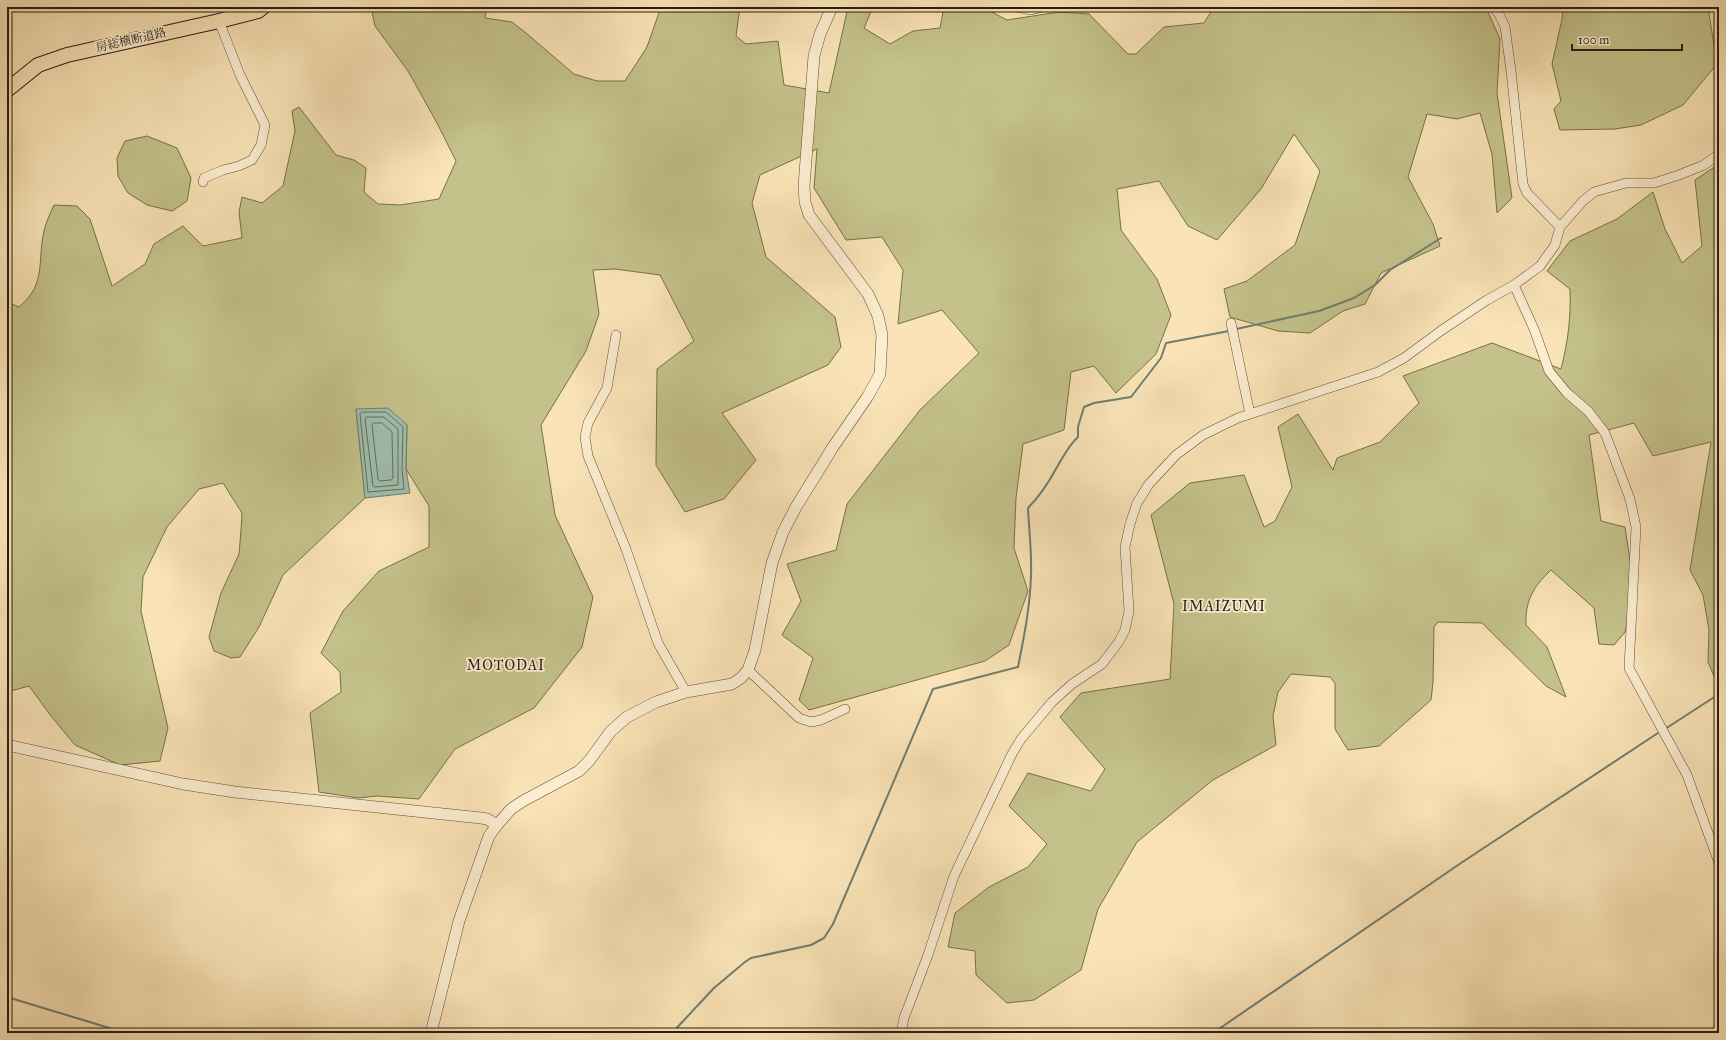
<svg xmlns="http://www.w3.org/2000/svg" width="1726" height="1040" font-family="'IM FELL Great Primer','Noto Serif JP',serif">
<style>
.green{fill:#c4c28a;stroke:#76704e}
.water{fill:#9ebfae;stroke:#6f7e70}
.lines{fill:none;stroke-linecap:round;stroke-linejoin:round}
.shore{stroke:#636e60;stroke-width:1}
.stream{stroke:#6f7e70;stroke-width:2}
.minor-casing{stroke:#5c4f3c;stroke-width:10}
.tertiary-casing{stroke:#5c4f3c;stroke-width:12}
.trunk-casing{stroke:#281d13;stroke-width:16}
.minor{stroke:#fcedd0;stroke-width:9}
.tertiary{stroke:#fcedd0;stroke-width:11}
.trunk{stroke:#fae4b7;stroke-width:14}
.labels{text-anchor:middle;stroke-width:3.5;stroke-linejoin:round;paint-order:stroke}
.street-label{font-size:12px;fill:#281d13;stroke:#fcedd0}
.quarter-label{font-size:14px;letter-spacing:1px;fill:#281d13;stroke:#fcedd0}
</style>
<rect width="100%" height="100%" fill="#fae4b7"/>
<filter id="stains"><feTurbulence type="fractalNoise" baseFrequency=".005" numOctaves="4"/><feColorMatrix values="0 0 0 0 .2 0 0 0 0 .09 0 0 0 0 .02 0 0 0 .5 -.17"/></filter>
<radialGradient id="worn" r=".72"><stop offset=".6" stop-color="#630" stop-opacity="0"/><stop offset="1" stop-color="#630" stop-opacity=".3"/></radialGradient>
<path class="green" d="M371 7H487L485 18 512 22 526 33 574 74 597 81H625L647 47 661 7H740L736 36 746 44 778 41 784 85 829 93 848 7H873L864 28 890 44 913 31 940 28 944 7H982L1007 20 1059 12 1089 14 1128 54H1136L1164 27 1204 23 1214 7H1483L1488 12 1500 39 1497 93 1512 198 1497 213 1492 154 1480 113 1457 119 1427 114 1408 177 1433 224 1440 246 1381 273 1365 304 1343 311 1310 333 1278 331 1230 317 1224 289 1247 281 1295 245 1320 171 1294 134 1261 189 1217 240 1188 226 1159 181 1117 189 1121 230 1157 279 1171 315 1156 354 1116 393 1094 366 1071 372 1064 430 1023 444 1016 498 1014 548 1028 591 1009 645 985 661 809 710 799 700 813 658 782 635 801 601 787 564 836 550 847 504 920 410 979 353 942 310 898 324 903 270 882 237 846 240 814 188 817 149 760 175 752 203 766 257 835 317 841 347 828 365 722 413 756 460 724 499 685 512 656 465 657 369 694 341 660 275 615 269 593 270 599 314 586 351 541 425 555 515 593 597 582 647 534 708 455 749 419 799 377 796 358 798 319 792 310 713 341 692 340 672 321 653 343 611 379 571 429 547V506L406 469 407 425 356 409 365 498 283 575 259 627 240 657 231 658 214 651 209 637 221 593 239 554 241 530 242 513 223 483 199 489 167 527 143 577 141 611 168 728 160 761 120 765 75 745 51 716 29 686 7 692V302L19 307C47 284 37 261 44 231 46 222 50 214 54 205L77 206 90 219 112 286 145 264 154 244 183 226 203 246 242 238 239 212 242 197 262 203 283 186 295 131 292 111 299 107 336 155 354 160 366 168 364 192 378 204 400 205 439 199 456 161 437 123 408 71 375 26Z
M1563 7H1708L1717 64 1683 105 1641 125 1615 129 1560 130 1554 109 1561 101 1552 64 1562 19Z
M147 136 177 148 191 178 187 201 172 211 147 205 128 193 118 176 117 158 125 141Z
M1719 164V688L1708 662 1709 630 1703 595 1690 570 1711 442 1653 456 1634 423 1589 435 1601 521 1625 527 1634 587 1625 632 1614 645 1599 644 1594 608 1551 570C1533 587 1525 601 1526 625L1547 647 1566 697 1546 686 1482 623 1438 622 1434 627 1433 682 1431 700 1379 746 1348 750 1335 729V683L1330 677 1291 674 1278 692 1273 716 1276 745 1213 780 1137 842 1098 909 1081 970 1034 1000 1007 1003 976 975 975 951 948 947 955 913 989 887 1028 867 1047 844 1009 806 1028 773 1091 791 1105 769 1060 717 1081 693 1170 679 1174 604 1151 515 1190 483 1244 475 1264 527 1275 521 1292 487 1278 427 1298 414 1333 470 1337 458 1380 442 1419 403 1403 376 1492 343 1561 369C1568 342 1571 317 1570 289L1547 271 1570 241 1617 219 1653 192 1665 229 1682 263 1702 246 1695 180Z"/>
<path class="water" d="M388 408 407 425 406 469 410 493 365 498 356 409Z"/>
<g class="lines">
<path class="shore" d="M362 412H386L403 427 402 469 404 489 368 492 360 414Z
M367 417H384L398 429V485L375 487 373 486 365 419Z
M374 423H382L392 432 393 478 391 480 380 481 378 479 372 425Z"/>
<path class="stream" d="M1236 329 1319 311 1354 298 1375 285 1390 270 1441 238
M1665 729 1719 694
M7 997 126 1033
M672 1033 714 988 745 962 751 958 811 945 824 938 833 924 933 689 1018 667C1024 637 1030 607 1031 576 1032 553 1029 530 1028 508 1040 496 1049 482 1057 467 1063 457 1069 445 1078 437V427L1084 407 1094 403 1131 397 1161 358 1166 343 1229 331
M1213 1033 1461 863 1661 731"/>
<defs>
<path id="minor" d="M1016 7 1031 10 1043 7
M1493 7 1499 14 1505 27 1511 71 1523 184 1527 193 1560 227
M203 182 204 178 223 170 239 166 252 160 261 145 265 125 240 75 219 21
M1514 285 1534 329 1549 371 1567 393 1588 411 1605 433 1630 499 1636 527 1629 668 1687 775 1719 863
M1231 323 1250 414
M616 335 607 388 588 423 585 437 588 456 626 549 658 643 686 692
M748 670 799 718 811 722 821 720 845 709
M901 1033 904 1018 928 955 954 876 1012 754 1021 739 1052 702 1072 684 1102 664 1118 643 1125 630 1129 611 1125 547 1130 524 1137 503 1149 484 1176 455 1203 435 1238 418 1378 372 1404 358 1442 330 1487 300 1514 285 1540 266 1555 245 1560 227 1583 201 1594 192 1626 183H1654L1679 175 1704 165 1719 154
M1712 1033 1719 1030"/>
<path id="tertiary" d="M7 745 183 784 235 792 481 818 487 819 497 825
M431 1033 459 921 489 836 497 825 511 809 523 801 579 771 589 761 611 731 627 717 656 702 686 692 732 684 741 678 748 670 755 650 772 563 783 532 796 507 833 447 868 396 880 374 882 335 878 316 868 294 809 215 805 202 804 186 814 56 820 34 832 7"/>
<path id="trunk" d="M7 90 38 65 67 55 219 21 258 11 263 7"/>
</defs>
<use href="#minor" class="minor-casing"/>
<use href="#tertiary" class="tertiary-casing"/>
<use href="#trunk" class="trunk-casing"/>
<use href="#minor" class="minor"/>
<use href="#tertiary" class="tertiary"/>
<use href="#trunk" class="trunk"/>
</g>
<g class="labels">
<g class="street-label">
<text transform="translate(131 40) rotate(-13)" y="4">房総横断道路</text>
</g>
<g class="quarter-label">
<text x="1224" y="611">IMAIZUMI</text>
<text x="506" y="670">MOTODAI</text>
</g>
</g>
<rect width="1726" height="1040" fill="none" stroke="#fae4b7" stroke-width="24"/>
<rect x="8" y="8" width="1710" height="1024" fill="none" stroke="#281d13" stroke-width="2"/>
<rect x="12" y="12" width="1702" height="1016" fill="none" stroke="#281d13"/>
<path d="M1572 44v6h110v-6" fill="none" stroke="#281d13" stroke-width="2"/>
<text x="1578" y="44" font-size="12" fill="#281d13" stroke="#fcedd0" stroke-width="3" paint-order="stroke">100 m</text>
<rect width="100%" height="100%" filter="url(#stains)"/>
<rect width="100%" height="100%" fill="url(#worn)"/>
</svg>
